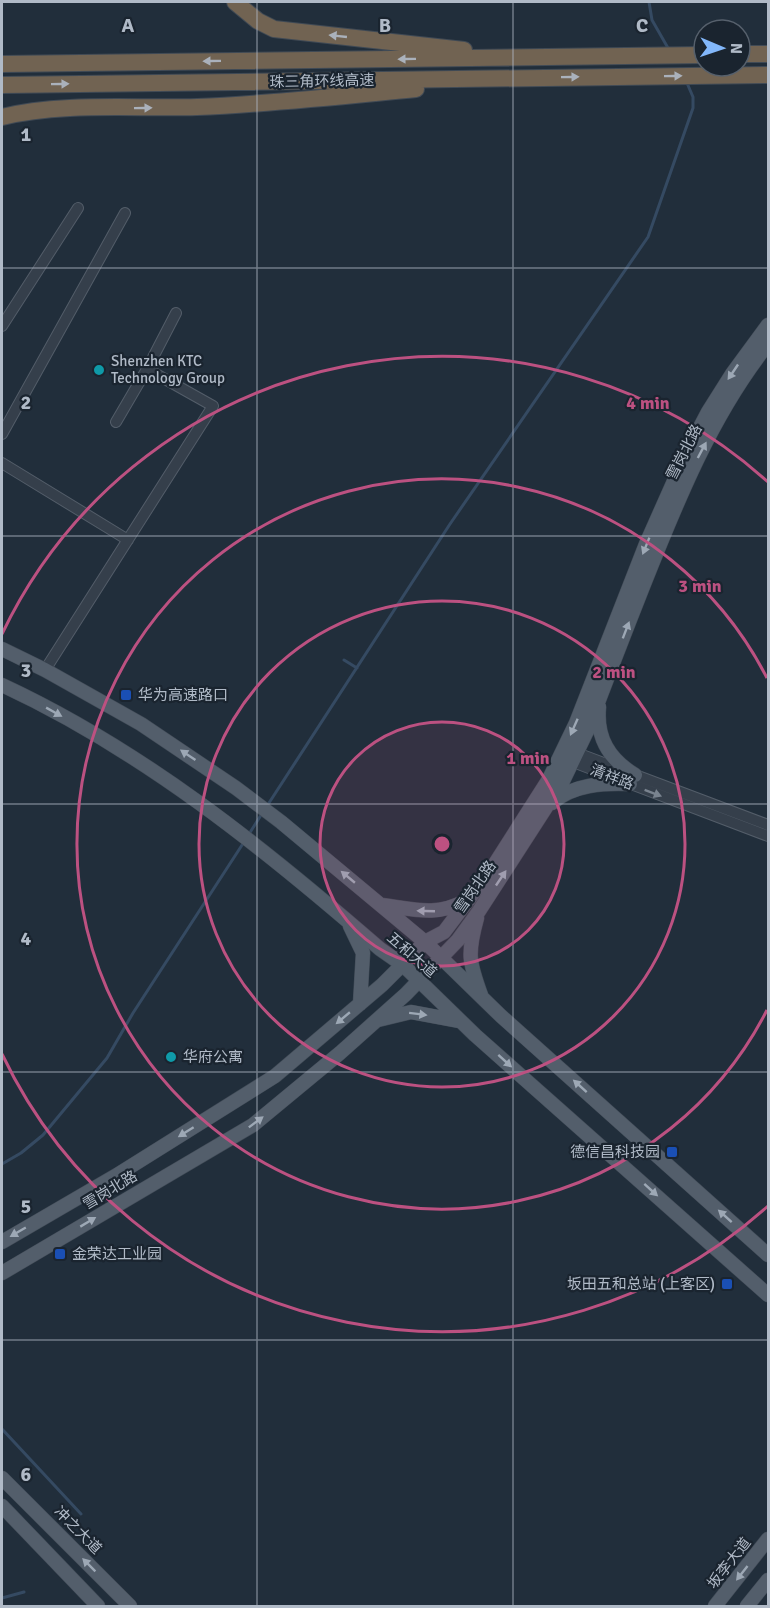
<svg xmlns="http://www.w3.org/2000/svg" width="770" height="1608" font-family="Signika,'Noto Sans SC',sans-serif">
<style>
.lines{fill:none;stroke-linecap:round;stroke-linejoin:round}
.stream{stroke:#354a62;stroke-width:3}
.minor-casing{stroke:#535d69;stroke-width:12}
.major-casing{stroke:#414b57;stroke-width:15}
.highway-casing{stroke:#404a55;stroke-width:18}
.minor{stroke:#353f4b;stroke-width:10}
.major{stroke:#535e6b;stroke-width:14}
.highway{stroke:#716352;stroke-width:16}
.oneway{fill:#aab1bb}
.oneway2{fill:#9da8b5}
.oneway3{fill:#79838f}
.grid{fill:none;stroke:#b0bac7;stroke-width:1.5;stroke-opacity:0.55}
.ring{fill:none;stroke:#bc5181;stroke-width:3}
.culture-dot{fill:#0f9aa8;stroke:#1a242f;stroke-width:2}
.transit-dot{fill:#1a4fb4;stroke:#1a242f;stroke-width:2}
.labels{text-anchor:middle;stroke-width:4.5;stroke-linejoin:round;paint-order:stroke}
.street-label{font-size:15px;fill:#b0bac7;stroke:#1a242f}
.poi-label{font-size:15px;fill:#b0bac7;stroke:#1a242f;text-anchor:start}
.grid-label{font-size:20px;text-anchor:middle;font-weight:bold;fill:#b0bac7;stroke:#1a242f;stroke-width:4.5;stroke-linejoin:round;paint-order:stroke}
.centre{fill:#bc5181;stroke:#1a242f;stroke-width:3}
.ring-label{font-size:18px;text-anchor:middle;font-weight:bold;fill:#bc5181;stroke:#1a242f;stroke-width:4.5;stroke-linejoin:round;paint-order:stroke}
</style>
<rect width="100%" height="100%" fill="#212e3b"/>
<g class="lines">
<path class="stream" d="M649 2 652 20 668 48
M344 660 357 668
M267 806 450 524 648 237 693 108V97L687 83
M249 834 263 812
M2 1164 21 1153 43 1135 107 1058 133 1013 244 842
M2 1429 81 1514
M2 1598 24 1592"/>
<defs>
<path id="minor" d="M2 326 78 208
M147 369 176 313
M2 434 125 213
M2 463 128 540
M45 670 213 406 147 369 116 422
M569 752 577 753 768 825
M567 756 573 762 768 836"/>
<path id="major" d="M2 649 45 670 141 724 236 788 281 822 425 942 501 1016 768 1255
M2 685C142 750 264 848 380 949L403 965 475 1035 768 1295
M599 707C596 738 609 759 635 775
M552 803C573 784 604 783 630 784
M382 905C414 909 435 917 465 901
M477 918C467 954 469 962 481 995
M350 926 363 953 360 1004
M378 1020 411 1012 459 1021
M2 1242 117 1175 275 1076 382 985 425 942 444 932 491 870 549 779 576 723 646 544 686 454 708 412 732 374 768 325
M2 1273 253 1125 340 1053 406 994 458 940 479 911 563 781 588 729C606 681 625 632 644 584 677 501 712 414 768 344
M2 1478 130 1606
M2 1506 98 1606
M715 1606 768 1539
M747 1606 768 1580"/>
<path id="highway" d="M235 2 258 21 274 29 464 50
M740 54H768
M2 64 704 55
M2 85 768 75
M2 117C61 102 136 109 197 107 271 104 343 96 416 89"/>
</defs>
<use href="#minor" class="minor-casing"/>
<use href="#major" class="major-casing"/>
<use href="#highway" class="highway-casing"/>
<use href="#minor" class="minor"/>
<use href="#major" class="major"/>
<use href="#highway" class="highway"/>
</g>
<defs><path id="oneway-solid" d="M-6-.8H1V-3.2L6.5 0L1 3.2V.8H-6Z" transform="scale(1.5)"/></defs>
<g class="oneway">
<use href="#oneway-solid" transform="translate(338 36) rotate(-174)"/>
<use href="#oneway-solid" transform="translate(407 59) rotate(179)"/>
<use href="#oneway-solid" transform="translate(212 61) rotate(179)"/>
<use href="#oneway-solid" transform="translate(673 76) rotate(-1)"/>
<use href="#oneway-solid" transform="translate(570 77) rotate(-1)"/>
<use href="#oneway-solid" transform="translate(60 84) rotate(-1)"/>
<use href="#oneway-solid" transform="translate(143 108) rotate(-1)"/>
</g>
<g class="oneway2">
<use href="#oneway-solid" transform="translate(733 372) rotate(124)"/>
<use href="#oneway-solid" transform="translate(702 450) rotate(-62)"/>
<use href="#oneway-solid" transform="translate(646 546) rotate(112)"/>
<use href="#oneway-solid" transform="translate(626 630) rotate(-69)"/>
<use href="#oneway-solid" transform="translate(54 712) rotate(29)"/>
<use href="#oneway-solid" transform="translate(574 727) rotate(114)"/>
<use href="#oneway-solid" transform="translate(188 755) rotate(-146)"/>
<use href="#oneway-solid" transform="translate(348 877) rotate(-140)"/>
<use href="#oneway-solid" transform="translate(501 878) rotate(-56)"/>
<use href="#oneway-solid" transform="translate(426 911) rotate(-178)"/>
<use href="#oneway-solid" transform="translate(418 1014) rotate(7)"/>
<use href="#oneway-solid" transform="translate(343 1018) rotate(140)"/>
<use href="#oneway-solid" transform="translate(505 1061) rotate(42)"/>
<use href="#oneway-solid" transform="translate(580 1086) rotate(-138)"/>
<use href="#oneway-solid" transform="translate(256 1122) rotate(-37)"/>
<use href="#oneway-solid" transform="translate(186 1132) rotate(148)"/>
<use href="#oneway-solid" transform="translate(651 1190) rotate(42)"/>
<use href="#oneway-solid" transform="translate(725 1216) rotate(-138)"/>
<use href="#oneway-solid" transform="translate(88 1222) rotate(-31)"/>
<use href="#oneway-solid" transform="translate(18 1232) rotate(150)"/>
<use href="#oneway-solid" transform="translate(89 1565) rotate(-135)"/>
<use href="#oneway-solid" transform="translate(742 1573) rotate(128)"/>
</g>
<use class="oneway3" href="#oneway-solid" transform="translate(653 793) rotate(21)"/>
<path class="grid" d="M257 2V1606M513 2V1606M2 268H768M2 536H768M2 804H768M2 1072H768M2 1340H768"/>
<circle cx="442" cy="844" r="122" fill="#bc5181" fill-opacity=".12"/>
<g class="ring">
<circle cx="442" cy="844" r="122"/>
<circle cx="442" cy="844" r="243"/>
<path d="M767 1010A365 365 0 1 1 767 678"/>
<path d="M768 1206A487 487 0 0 1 2 1054M2 634A487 487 0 0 1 768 482"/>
</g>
<g class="culture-dot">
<circle cx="99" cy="370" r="6"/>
<circle cx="171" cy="1057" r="6"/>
</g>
<g class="transit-dot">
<rect x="120" y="689" width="12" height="12" rx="3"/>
<rect x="666" y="1146" width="12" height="12" rx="3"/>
<rect x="54" y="1248" width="12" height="12" rx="3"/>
<rect x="721" y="1278" width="12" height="12" rx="3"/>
</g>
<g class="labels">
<g class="street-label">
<text transform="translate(322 81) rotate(-1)" y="5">珠三角环线高速</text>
<text transform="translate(684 452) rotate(-63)" y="5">雪岗北路</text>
<text transform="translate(612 777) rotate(21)" y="5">清祥路</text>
<text transform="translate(475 887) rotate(-55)" y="5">雪岗北路</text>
<text transform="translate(412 955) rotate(41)" y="5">五和大道</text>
<text transform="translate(110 1190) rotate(-31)" y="5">雪岗北路</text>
<text transform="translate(78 1530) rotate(45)" y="5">冲之大道</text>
<text transform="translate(729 1563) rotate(-52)" y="5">坂李大道</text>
</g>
<g class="poi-label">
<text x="111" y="366">Shenzhen KTC<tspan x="111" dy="17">Technology Group</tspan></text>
<text x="138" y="700">华为高速路口</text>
<text x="183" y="1062">华府公寓</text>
<text x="660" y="1157" text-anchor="end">德信昌科技园</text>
<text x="72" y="1259">金荣达工业园</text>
<text x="715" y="1289" text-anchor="end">坂田五和总站 (上客区)</text>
</g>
</g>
<g class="grid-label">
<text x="128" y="32">A</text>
<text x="385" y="32">B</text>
<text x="642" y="32">C</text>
<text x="26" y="141">1</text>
<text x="26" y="409">2</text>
<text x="26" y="677">3</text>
<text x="26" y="945">4</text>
<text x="26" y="1213">5</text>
<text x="26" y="1481">6</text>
</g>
<circle cx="442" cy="844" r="9" class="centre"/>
<g class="ring-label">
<text x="648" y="409">4 min</text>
<text x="700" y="592">3 min</text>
<text x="614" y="678">2 min</text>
<text x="528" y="764">1 min</text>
</g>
<rect width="770" height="1608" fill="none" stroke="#b0bac7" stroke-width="6"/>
<g transform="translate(722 48) rotate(92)"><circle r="28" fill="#1a242f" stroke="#56606c" stroke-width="1.5"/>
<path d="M0-4.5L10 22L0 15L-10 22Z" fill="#82b7fa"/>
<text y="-9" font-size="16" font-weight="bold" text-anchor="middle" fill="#b0bac7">N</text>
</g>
</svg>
